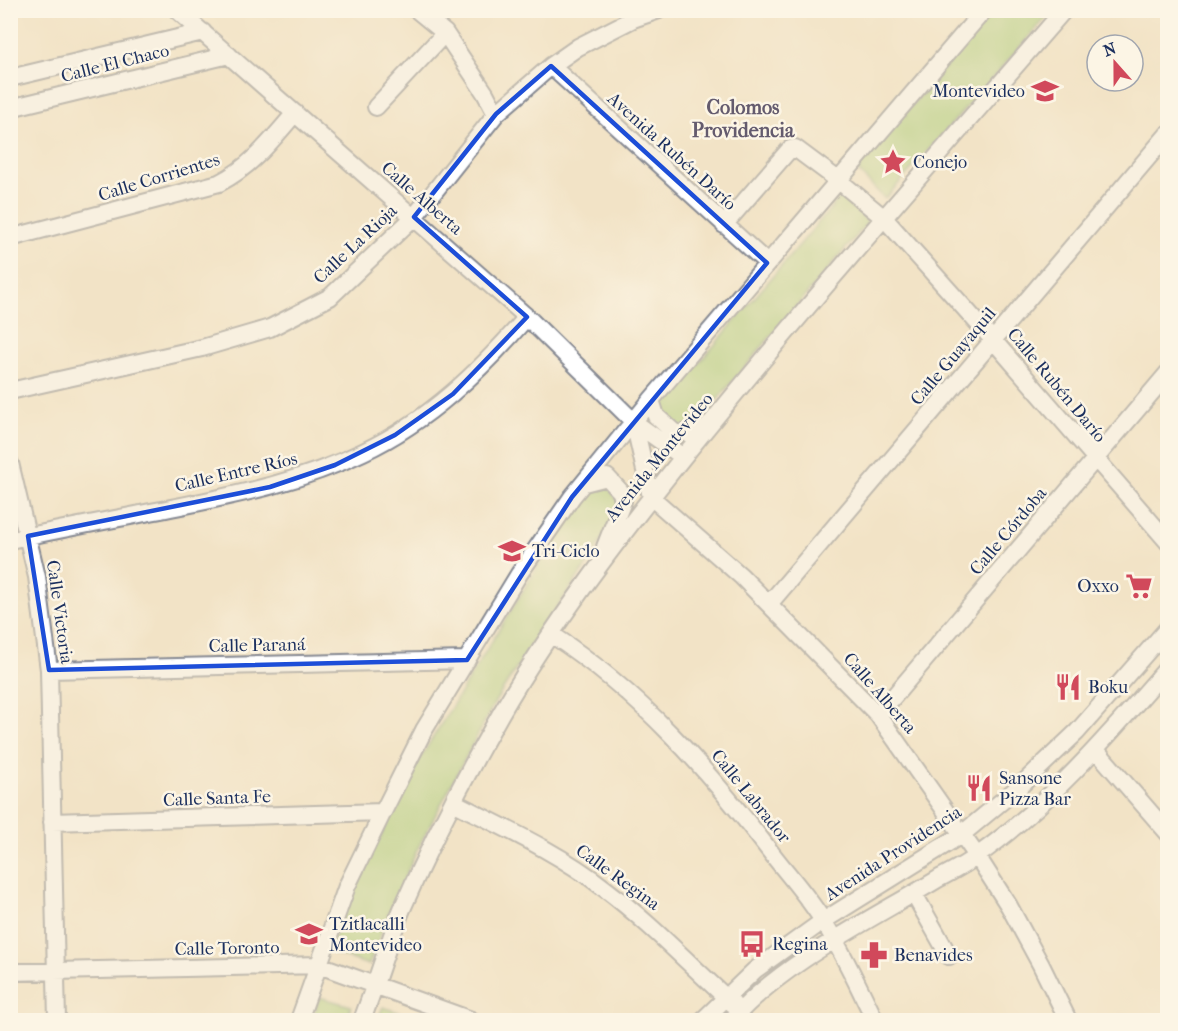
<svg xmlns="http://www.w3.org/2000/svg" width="1178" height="1031" font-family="'IM FELL French Canon',serif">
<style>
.green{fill:#a7ce79;stroke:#617e6c;stroke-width:1.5}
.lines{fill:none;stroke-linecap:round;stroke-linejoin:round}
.minor-casing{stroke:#868992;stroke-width:20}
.minor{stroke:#fff;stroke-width:16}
.marked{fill:none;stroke:#1d4ed8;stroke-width:4.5;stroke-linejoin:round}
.labels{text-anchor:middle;stroke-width:5;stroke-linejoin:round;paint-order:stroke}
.street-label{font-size:18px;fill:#1b2f5e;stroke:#fcf5e5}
.poi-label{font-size:18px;fill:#1b2f5e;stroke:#fcf5e5;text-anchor:start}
.neighbourhood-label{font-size:20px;font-weight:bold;fill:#645b6e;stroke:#fcf5e5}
</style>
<rect width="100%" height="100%" fill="#fcf5e5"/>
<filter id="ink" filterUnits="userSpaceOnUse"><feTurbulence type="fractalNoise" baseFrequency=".0167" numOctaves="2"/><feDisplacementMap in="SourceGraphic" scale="12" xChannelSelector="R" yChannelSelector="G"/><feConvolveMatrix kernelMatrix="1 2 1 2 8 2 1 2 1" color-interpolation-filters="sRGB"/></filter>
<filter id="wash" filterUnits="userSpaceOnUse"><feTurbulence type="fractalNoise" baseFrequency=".008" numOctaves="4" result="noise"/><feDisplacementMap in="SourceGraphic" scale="24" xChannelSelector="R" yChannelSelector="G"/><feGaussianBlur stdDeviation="1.35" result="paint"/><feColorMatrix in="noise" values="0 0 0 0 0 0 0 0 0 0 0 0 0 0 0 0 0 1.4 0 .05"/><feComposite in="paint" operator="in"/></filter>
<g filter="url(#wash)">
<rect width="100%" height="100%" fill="#f2e3c6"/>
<path class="green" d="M994 11H1052L885 199 856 169Z
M841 196 868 222 694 427 681 430 656 414Z
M601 479 621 504 591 559 540 631 495 702 418 848 389 912 369 965 329 952 349 900 419 760 540 563 574 510Z
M319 997 351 1006 347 1020H312Z
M383 1007 422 1020H377Z"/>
</g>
<g filter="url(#ink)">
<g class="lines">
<defs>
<path id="minor" d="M177 10 527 317 634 422 683 457
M417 10 445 33 485 93 496 114
M551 66 767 263
M10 78 203 32
M376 107 445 33
M10 108 229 55
M724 225 790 149 795 148 838 180 884 218 993 340 1168 542
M10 238 219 183C251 167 272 140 295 113
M10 391 202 348 270 328 330 297 414 217 496 114 551 66 578 47 633 19 659 10
M651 400 656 416 676 434 706 429
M634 422 651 497 741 576 878 715 977 856 1009 906 1041 965 1068 1020
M10 463 37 577 49 670 57 1020
M584 483 607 477 621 492 623 501 605 547
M10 540C66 528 121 518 176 507 241 494 303 481 363 452 429 421 480 371 527 317
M769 604 1168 134
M551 634C641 693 708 770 773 855 790 877 810 899 825 924 844 954 859 988 875 1020
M49 670 467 660
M878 715 1168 373
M1096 750 1168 833
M453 802C504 828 558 852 604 888 650 923 690 965 733 1004
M52 822 383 812
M914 894 949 956
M10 972 319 965 471 1020
M299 1020 347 886 383 812 424 730 519 574 572 497 651 400 984 10
M362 1020C376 984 387 946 402 909 431 842 464 778 500 715 553 623 618 539 684 456 807 304 936 158 1064 10
M703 1020 755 970 823 921 961 835 1019 787 1077 732 1168 628
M732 1020C780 964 874 918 938 879 951 872 965 865 977 856 1050 804 1109 735 1168 667"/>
</defs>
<use href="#minor" class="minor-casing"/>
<use href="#minor" class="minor"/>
</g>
</g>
<path d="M0 0H1178V1031H0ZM551 66 767 263 572 497 467 660 49 670 28 536 270 487 335 465 395 435 453 394 527 317 414 217 496 114Z" fill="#f2e3c6" fill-opacity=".55" fill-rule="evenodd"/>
<path class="marked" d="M551 66 767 263 572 497 467 660 49 670 28 536 270 487 335 465 395 435 453 394 527 317 414 217 496 114Z"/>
<defs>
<symbol id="school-bare" viewBox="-9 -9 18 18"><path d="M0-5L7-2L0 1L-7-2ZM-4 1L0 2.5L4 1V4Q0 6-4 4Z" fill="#d1495b" stroke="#fcf5e5" stroke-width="2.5" paint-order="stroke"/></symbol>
<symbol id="sight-bare" viewBox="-9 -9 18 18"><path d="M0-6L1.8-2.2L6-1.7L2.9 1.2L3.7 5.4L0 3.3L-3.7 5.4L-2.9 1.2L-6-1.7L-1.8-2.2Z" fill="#d1495b" stroke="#fcf5e5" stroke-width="2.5" paint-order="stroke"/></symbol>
<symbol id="supermarket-bare" viewBox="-9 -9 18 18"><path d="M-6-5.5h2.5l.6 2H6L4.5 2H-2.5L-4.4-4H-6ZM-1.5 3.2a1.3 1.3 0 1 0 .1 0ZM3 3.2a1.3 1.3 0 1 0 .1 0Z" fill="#d1495b" stroke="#fcf5e5" stroke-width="2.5" paint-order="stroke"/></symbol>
<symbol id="restaurant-bare" viewBox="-9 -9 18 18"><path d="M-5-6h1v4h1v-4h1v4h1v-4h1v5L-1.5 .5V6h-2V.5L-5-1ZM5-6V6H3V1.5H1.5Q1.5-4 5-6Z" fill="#d1495b" stroke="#fcf5e5" stroke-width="2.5" paint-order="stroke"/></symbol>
<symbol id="bus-bare" viewBox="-9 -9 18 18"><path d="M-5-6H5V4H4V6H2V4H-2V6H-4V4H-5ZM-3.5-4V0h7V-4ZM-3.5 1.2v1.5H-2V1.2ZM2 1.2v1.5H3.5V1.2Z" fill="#d1495b" stroke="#fcf5e5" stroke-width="2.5" paint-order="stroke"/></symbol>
<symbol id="pharmacy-bare" viewBox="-9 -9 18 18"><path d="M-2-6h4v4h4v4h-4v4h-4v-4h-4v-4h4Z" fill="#d1495b" stroke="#fcf5e5" stroke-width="2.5" paint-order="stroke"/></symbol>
</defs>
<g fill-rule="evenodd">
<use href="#school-bare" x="1026" y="72" width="38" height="38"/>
<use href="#sight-bare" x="874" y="143" width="38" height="38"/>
<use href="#school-bare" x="493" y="532" width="38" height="38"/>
<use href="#supermarket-bare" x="1120" y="567" width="38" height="38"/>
<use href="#restaurant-bare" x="1049" y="668" width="38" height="38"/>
<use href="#restaurant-bare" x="960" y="769" width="38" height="38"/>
<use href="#school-bare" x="290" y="915" width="38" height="38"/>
<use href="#bus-bare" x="733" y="925" width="38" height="38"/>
<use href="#pharmacy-bare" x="855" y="936" width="38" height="38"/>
</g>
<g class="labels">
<g class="street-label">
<text transform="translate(115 63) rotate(-14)" y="6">Calle El Chaco</text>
<text transform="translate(672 151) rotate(42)" y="6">Avenida Rubén Darío</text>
<text transform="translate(159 177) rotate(-17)" y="6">Calle Corrientes</text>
<text transform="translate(422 198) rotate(41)" y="6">Calle Alberta</text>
<text transform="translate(355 244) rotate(-43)" y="6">Calle La Rioja</text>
<text transform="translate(953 356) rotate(-50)" y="6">Calle Guayaquil</text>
<text transform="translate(1057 385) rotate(50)" y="6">Calle Rubén Darío</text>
<text transform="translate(659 457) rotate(-51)" y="6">Avenida Montevideo</text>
<text transform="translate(236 472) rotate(-13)" y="6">Calle Entre Ríos</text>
<text transform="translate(1008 531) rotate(-50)" y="6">Calle Córdoba</text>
<text transform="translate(60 612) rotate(82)" y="6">Calle Victoria</text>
<text transform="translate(257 645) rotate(-1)" y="6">Calle Paraná</text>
<text transform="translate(880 693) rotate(49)" y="6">Calle Alberta</text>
<text transform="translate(751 796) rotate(51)" y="6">Calle Labrador</text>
<text transform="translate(217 798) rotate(-2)" y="6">Calle Santa Fe</text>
<text transform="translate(893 853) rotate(-33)" y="6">Avenida Providencia</text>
<text transform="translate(618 877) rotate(36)" y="6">Calle Regina</text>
<text transform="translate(227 948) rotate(-1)" y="6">Calle Toronto</text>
</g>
<g class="poi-label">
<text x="1025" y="97" text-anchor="end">Montevideo</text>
<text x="913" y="168">Conejo</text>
<text x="532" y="557">Tri-Ciclo</text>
<text x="1119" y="592" text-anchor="end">Oxxo</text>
<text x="1088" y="693">Boku</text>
<text x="999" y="784">Sansone<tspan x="999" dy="21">Pizza Bar</tspan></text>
<text x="329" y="930">Tzitlacalli<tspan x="329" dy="21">Montevideo</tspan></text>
<text x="772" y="950">Regina</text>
<text x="894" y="961">Benavides</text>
</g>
<g class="neighbourhood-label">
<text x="743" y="114">Colomos<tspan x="743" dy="23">Providencia</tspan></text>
</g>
</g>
<rect width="1178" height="1031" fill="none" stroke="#fcf5e5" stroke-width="36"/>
<g transform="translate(1115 63) rotate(339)"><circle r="28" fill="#fcf5e5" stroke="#a2a6af" stroke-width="1.5"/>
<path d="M0-4.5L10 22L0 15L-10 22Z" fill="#d1495b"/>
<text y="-9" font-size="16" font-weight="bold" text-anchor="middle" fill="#1b2f5e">N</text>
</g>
</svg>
